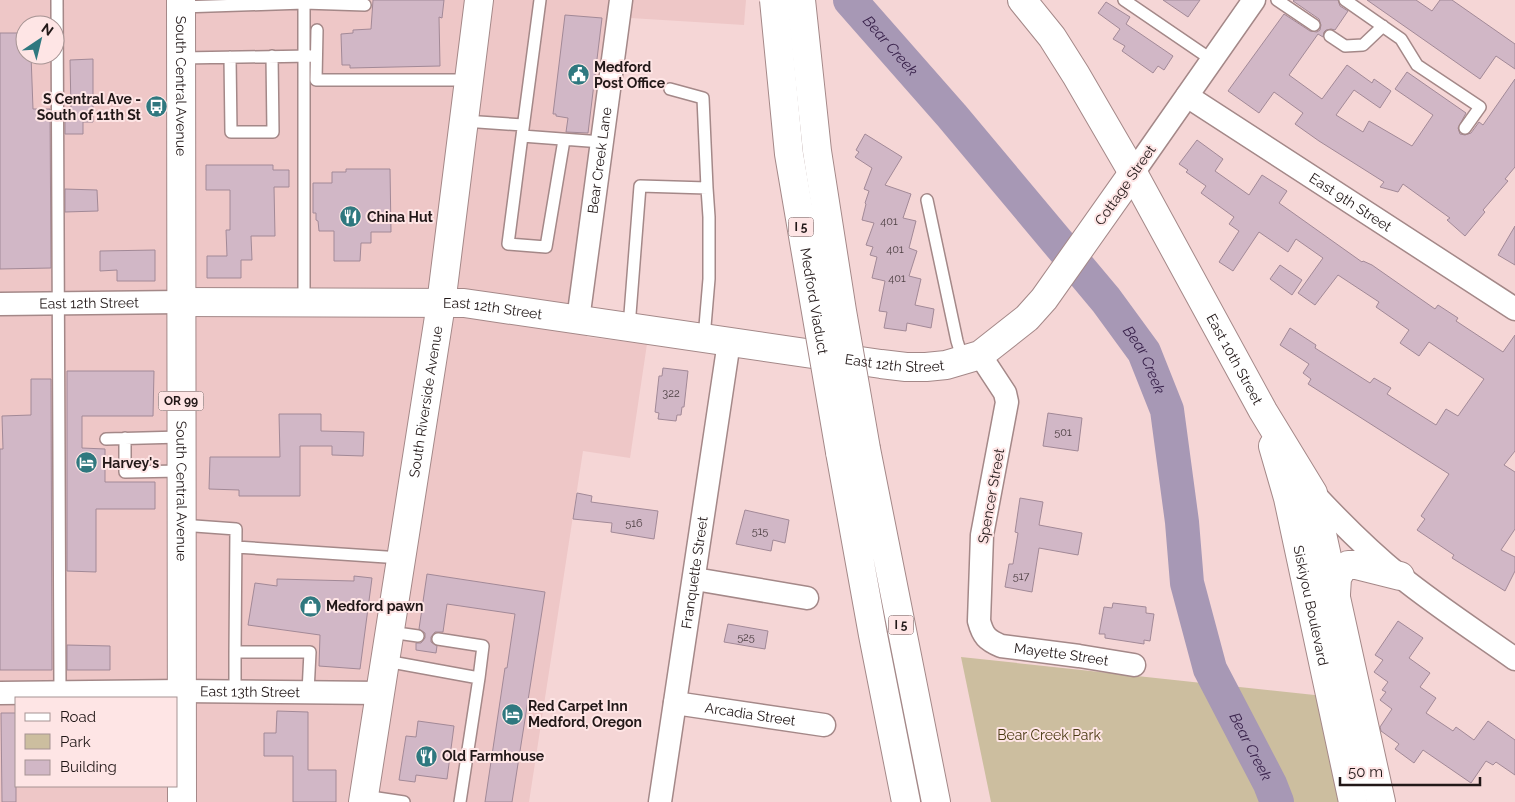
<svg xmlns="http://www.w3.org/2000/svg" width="1515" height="802" font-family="Raleway,sans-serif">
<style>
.built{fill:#eec7c7;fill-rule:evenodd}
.green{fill:#ccbe9f}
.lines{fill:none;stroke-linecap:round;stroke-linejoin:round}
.river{stroke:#a798b5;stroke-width:34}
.building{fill:#d1b7c6;stroke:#a28997}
.lane-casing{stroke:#a48888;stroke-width:14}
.street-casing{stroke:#a48888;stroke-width:25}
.secondary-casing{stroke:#a48888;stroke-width:30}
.primary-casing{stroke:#a48888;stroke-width:30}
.highway-casing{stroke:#a48888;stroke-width:30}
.lane{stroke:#fff;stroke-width:11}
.street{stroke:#fff;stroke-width:22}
.secondary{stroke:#fff;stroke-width:28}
.primary{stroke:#fff;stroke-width:28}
.highway{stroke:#fff;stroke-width:28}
.highway-bridge-casing{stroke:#a48888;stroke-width:30;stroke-linecap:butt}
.highway-bridge{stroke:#fff;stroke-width:28}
.labels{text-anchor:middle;stroke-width:4;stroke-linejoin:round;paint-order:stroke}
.number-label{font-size:11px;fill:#4e4044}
.shield{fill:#fee5e5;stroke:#645656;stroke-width:1}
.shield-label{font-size:12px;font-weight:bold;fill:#221818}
.poi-label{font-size:14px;font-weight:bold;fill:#221818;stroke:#fee5e5;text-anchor:start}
.street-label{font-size:14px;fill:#221818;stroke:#fee5e5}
.park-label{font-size:14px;fill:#493911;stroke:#fee5e5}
.water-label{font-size:15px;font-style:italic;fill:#39224b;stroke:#fee5e5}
</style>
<rect width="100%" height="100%" fill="#f5d6d6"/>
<path class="built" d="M0 0H746L744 25 630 18 587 337 647 344 630 458 583 451 529 802H0ZM25 25H55V55H25ZM16 698H176V786H16Z"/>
<path class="green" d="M961 657 1324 696 1347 802H991Z"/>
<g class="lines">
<path class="river" id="s1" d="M850 0 952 116 1106 300 1144 352 1167 410 1182 522 1187 583 1210 669 1270 784 1277 802"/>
</g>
<path class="building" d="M373 0H444L442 18 439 17 440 66 350 68V65H342L341 34 353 33V30L371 29Z
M1163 0H1200L1188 17Z
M1294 0H1338L1340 6 1348 11 1335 30 1331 29 1326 30 1324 32 1323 37 1318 34 1289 75 1322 99 1347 65 1372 83 1374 79 1391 91 1380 108 1354 90 1336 115 1363 132 1369 121 1412 146 1433 115 1395 89 1407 72 1466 113 1458 128 1460 134 1465 135 1471 133 1479 122 1483 125 1515 79V167L1505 179 1508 181 1483 210 1485 212 1465 236 1447 220 1450 218 1403 184 1398 192 1380 187 1384 182 1319 141 1295 124 1303 113 1274 92 1259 113 1228 91 1284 14 1310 31 1317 32 1320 30 1321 25 1319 19 1293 1Z
M1367 0H1416L1432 11 1440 0H1452L1515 44V69L1496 56 1480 79Z
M1106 2 1130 17 1126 24 1173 56 1164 70 1158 66 1153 73 1122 51 1125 46 1113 39 1120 29 1098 13Z
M565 15 602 18 588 133 566 132 568 118 556 116V114H553Z
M0 33H22L23 55H31L33 109H50L51 268 0 269Z
M93 59V122H83V134H65V109H71L70 60Z
M865 134 902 157 885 185 911 194 903 218 916 221 909 248 917 251 909 276 921 279 915 305 934 309 931 328 907 323 906 331 884 328 887 312 879 311 885 281 872 278 877 257 870 255 873 247 866 245 874 223 862 220 866 204 865 203 869 191 864 189 872 168 855 157 859 152 856 150Z
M1197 140 1223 159 1215 171 1249 195 1262 175 1287 191 1279 203 1362 262 1363 261 1372 265 1435 309 1438 305 1458 318 1456 321 1503 352 1515 335V451L1504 465 1515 472V529L1501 550 1515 557V571L1505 591 1452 558 1454 555 1417 530 1425 519 1421 516 1449 474 1308 384 1311 379 1303 373 1309 364 1280 345 1290 328 1316 345 1315 348 1370 383 1374 378 1391 388 1387 394 1436 425 1446 409 1458 416 1484 379 1429 342 1419 356 1400 343 1409 330 1376 307 1379 302 1338 275 1315 305 1298 293 1323 258 1296 239 1288 252 1259 232 1233 271 1219 262 1239 231 1229 224 1234 217 1201 193 1206 186 1186 172 1188 170 1179 164Z
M206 165H273V170H289V187H274L275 236H251L252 260H241V278H207V256H227L226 230H230V190H206Z
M346 169H390L391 232H371V243H361L360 261H334V231H319L318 221 316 220V213H313V183H332V172H346Z
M65 189 97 190 98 211 65 212Z
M1515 226V265L1498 255Z
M155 250V281H117V270L100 271V251Z
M1280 265 1302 280 1292 295 1270 279Z
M663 368 688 371 684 407H682L681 415H677L676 421 658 419 659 413 655 412 659 376H662Z
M67 371H154L153 416H82V448L105 449V482H155V509H96V572L67 571Z
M31 379H51L52 670H0V449H3L2 416 31 415Z
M1048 413 1082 418 1078 451 1043 446Z
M279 414H321V431L364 432 363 456 332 455V446H300V496H239V490L209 489 210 457H280Z
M577 493 592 496 591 502 658 511 654 539 611 532 612 523 573 519Z
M1020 498 1043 502 1039 525 1082 533 1078 555 1039 548 1032 592 1005 587 1009 564H1013L1018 533 1015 532Z
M745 510 789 520 785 543 773 540 771 551 736 544Z
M427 574 545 592 512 802H485L505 668H507L515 614 447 604 443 632H435L431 637V642L437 646 436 653 416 650V643H421L425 638V633L419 629Z
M354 576 372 578 360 669 319 666 320 635 248 625 255 583 277 586V579L354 581Z
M1113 603 1146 607V613L1154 614 1150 641 1144 640V644L1105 638V634H1099L1104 607 1112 608Z
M1398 621 1423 638 1409 658 1430 673 1420 687 1436 698 1426 713 1453 731 1456 727 1474 740 1488 721 1515 740V775L1496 762 1493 765 1486 761 1471 783 1423 750 1414 763 1395 749 1399 744 1381 731 1380 727 1392 709 1380 700 1386 692 1382 690 1388 682 1374 672 1383 660 1375 655Z
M728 624 768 631 765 649 724 642Z
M67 645 110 646V670H67Z
M277 711 308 712V770H336V802H293V756H264V733H276Z
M1 713H16V802H2Z
M418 721 454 726 447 779 416 775 415 782 399 780 406 736 416 737Z"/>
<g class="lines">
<defs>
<path id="lane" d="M57 0 60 692
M540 0 522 136 602 142
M1124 0 1212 60
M1277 0 1314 25
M1345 0 1401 39 1417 65 1480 107 1465 128
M181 7 304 3 365 5
M317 30 316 80H469
M1330 36 1345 46 1363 45 1383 26
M230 57 231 132H273L272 56
M181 58 311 56
M464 121 523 125
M522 136 508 244 546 247 564 140
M927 200 957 341 963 360
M304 303V0
M629 327 640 186 707 188 703 98 670 89
M704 338 709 279V217L707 188
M125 438V472L181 471
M106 439 181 437
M181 525 236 529 235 652H310L308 692
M236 547 401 558
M390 632 418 636
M438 639 483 646 479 678
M386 661 479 678 460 802
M235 691V652
M364 796 404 802"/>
<g id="street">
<path id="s2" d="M1187 96 1515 309"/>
<path d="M1133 173 1254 0"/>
<path id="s3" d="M0 304 181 302"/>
<path id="s4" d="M578 320 621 0"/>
<path id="s5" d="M980 355 1005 393 1007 402 982 535 979 621C983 636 987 640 1001 646L1079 656 1134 665"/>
<path d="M1313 493C1340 522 1369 551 1401 577 1437 606 1477 632 1515 659"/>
<path d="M695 579 807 598"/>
<path id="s6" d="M0 693 182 691 381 693"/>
<path id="s7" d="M675 703 824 725"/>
<path id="s8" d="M660 802 729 342"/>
</g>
<g id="secondary">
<path id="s9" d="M1022 0 1052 37 1076 75 1133 173 1263 411 1313 493 1381 802"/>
<path id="s10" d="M181 302 464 303 881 364 906 367H926L946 365 980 355 1027 318 1044 299 1133 173"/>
<path id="s11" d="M1273 446 1288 498 1353 802"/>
<path d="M1336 594 1337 578 1342 569 1348 565H1356L1400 576"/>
</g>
<g id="primary">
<path id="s12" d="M181 0 182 802"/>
<path id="s13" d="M363 802 441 304 479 0"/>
</g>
<path id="highway" d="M866 449 936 802
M840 452 873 635 906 802"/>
</defs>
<use href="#lane" class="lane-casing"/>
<use href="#street" class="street-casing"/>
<use href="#secondary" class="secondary-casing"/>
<use href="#primary" class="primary-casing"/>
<use href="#highway" class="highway-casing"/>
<use href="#lane" class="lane"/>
<use href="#street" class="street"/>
<use href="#secondary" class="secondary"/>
<use href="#primary" class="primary"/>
<use href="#highway" class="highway"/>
<defs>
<g id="highway-bridge">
<path id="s14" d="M774 0 789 154 840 452"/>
<path d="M801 0 817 151 842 311 866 449"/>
</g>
</defs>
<use href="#highway-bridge" class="highway-bridge-casing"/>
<use href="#highway-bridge" class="highway-bridge"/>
</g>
<defs>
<symbol id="civic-disc" viewBox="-11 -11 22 22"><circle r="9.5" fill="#2f787f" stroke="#fee5e5"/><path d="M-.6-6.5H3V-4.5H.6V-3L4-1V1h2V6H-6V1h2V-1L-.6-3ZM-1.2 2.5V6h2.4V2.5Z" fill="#fff"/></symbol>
<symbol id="bus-disc" viewBox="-11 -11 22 22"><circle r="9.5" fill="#2f787f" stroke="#fee5e5"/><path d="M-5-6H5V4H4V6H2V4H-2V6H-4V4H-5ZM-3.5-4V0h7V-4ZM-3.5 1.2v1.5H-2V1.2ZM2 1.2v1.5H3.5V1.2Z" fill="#fff"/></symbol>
<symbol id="restaurant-disc" viewBox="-11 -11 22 22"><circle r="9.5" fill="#2f787f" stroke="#fee5e5"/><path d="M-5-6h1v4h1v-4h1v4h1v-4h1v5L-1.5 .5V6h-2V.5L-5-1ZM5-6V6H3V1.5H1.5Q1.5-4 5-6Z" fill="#fff"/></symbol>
<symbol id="hotel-disc" viewBox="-11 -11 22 22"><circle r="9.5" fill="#2f787f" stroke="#fee5e5"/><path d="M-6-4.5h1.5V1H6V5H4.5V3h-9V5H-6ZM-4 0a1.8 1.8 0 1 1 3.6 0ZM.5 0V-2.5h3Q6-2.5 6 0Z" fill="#fff"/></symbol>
<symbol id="shop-disc" viewBox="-11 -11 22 22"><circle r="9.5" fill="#2f787f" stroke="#fee5e5"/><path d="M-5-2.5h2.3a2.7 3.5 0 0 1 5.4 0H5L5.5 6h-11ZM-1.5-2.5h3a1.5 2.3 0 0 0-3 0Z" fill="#fff"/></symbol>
</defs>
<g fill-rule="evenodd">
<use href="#civic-disc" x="566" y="62" width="25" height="25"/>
<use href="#bus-disc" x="144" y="94" width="25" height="25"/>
<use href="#restaurant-disc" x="338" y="204" width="25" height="25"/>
<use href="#hotel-disc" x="74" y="450" width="25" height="25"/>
<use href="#shop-disc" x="298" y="594" width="25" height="25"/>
<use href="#hotel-disc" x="500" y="702" width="25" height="25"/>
<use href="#restaurant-disc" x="414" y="744" width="25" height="25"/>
</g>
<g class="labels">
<g class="number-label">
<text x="889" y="225">401</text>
<text x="895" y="253">401</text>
<text x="897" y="282">401</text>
<text x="671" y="397">322</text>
<text x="1063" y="436">501</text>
<text x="634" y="527">516</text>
<text x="760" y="535">515</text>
<text x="1021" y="580">517</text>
<text x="746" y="641">525</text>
</g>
<g class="shield">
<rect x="788.5" y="217.5" width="25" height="19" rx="4"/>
<rect x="158.5" y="391.5" width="45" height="19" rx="4"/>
<rect x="888.5" y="615.5" width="25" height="19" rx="4"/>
</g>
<g class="shield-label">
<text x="801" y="231">I 5</text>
<text x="181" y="405">OR 99</text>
<text x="901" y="629">I 5</text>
</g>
<g class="poi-label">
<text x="594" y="72">Medford<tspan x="594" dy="16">Post Office</tspan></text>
<text x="141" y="104" text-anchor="end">S Central Ave -<tspan x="141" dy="16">South of 11th St</tspan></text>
<text x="367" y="222">China Hut</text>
<text x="102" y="468">Harvey's</text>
<text x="326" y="611">Medford pawn</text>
<text x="528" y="711">Red Carpet Inn<tspan x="528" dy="16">Medford, Oregon</tspan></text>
<text x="442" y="761">Old Farmhouse</text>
</g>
<g class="street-label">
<text dy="5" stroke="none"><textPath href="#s12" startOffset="86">South Central Avenue</textPath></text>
<text dy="5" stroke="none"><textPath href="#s4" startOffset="161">Bear Creek Lane</textPath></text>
<text transform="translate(1125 185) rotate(-55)" y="5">Cottage Street</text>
<text dy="5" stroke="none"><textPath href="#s2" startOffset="195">East 9th Street</textPath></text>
<text dy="5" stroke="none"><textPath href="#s14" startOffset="304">Medford Viaduct</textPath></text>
<text dy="5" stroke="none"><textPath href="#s3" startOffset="89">East 12th Street</textPath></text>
<text dy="5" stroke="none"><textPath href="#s10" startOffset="312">East 12th Street</textPath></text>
<text dy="5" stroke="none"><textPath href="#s9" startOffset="418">East 10th Street</textPath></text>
<text dy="5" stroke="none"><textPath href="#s10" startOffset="718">East 12th Street</textPath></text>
<text dy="5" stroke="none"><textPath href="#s13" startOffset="405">South Riverside Avenue</textPath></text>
<text dy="5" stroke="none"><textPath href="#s12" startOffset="491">South Central Avenue</textPath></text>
<text transform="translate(991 496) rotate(-80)" y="5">Spencer Street</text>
<text dy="5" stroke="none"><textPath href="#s8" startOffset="232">Franquette Street</textPath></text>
<text dy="5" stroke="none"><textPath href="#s11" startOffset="164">Siskiyou Boulevard</textPath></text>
<text dy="5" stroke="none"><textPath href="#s5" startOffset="372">Mayette Street</textPath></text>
<text dy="5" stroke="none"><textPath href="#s6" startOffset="250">East 13th Street</textPath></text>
<text dy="5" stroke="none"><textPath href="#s7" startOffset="76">Arcadia Street</textPath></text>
</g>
<g class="park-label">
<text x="1049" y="740">Bear Creek Park</text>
</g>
<g class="water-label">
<text dy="5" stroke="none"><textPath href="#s1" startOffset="61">Bear Creek</textPath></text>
<text dy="5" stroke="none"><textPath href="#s1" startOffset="466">Bear Creek</textPath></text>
<text dy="5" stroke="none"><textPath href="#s1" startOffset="872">Bear Creek</textPath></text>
</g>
</g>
<rect x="15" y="697" width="162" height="90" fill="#fee5e5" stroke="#a69393"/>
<rect x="25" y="713" width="25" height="8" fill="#ffffff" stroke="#a69393"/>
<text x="60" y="722" font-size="15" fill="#221818">Road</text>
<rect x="25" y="734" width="25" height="15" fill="#ccbe9f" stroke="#a69393"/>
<text x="60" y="747" font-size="15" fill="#221818">Park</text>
<rect x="25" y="760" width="25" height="15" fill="#d1b7c6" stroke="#a69393"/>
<text x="60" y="772" font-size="15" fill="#221818">Building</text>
<g transform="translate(40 40) rotate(35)"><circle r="24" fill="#fee5e5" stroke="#a69393"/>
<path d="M0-4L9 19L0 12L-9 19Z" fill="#2f787f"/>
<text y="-8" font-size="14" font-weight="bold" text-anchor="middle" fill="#221818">N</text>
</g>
<path d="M1340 777v8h140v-8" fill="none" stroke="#221818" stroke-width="2.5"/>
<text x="1348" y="777" font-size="15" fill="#221818" stroke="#fee5e5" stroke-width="4" paint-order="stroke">50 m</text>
</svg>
